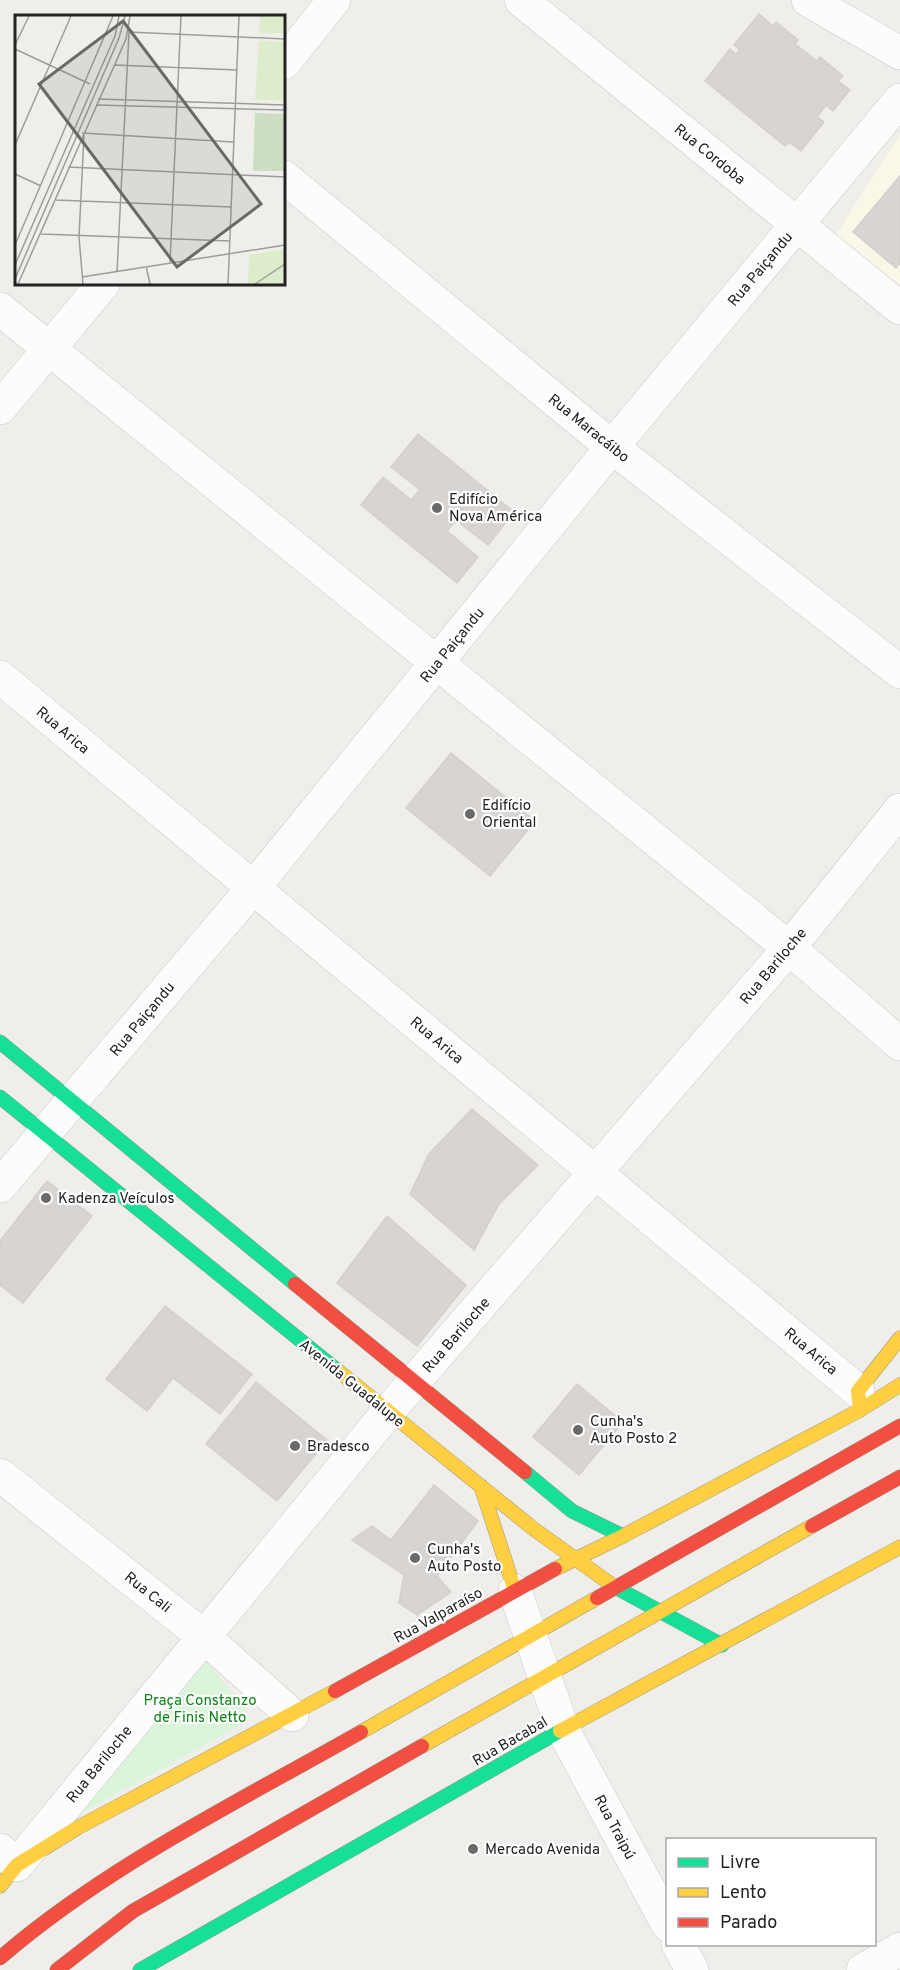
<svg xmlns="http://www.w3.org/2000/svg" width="900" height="1970" font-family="Overpass,sans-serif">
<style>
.education{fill:#f8f7e8}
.park{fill:#daf5da}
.building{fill:#d7d4d2;stroke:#d3d0cc;stroke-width:1.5}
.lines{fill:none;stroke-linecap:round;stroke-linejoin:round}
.street-casing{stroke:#c9c8c7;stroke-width:34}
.fast-casing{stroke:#999a82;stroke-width:15}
.slow-casing{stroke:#999a82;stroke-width:15}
.jam-casing{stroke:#999a82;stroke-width:15}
.street{stroke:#fdfcfc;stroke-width:33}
.fast{stroke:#16e098;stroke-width:14}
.slow{stroke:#ffcf43;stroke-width:14}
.jam{stroke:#f24e42;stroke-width:14}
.poi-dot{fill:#6a6968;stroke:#fff;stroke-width:2}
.labels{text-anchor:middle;stroke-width:4.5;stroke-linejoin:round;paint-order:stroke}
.street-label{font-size:15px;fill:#222;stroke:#fff}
.poi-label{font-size:15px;fill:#222;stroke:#fff;text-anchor:start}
.park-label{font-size:15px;fill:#0c8416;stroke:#fff}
.inset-road{fill:none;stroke:#9e9c9b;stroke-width:1.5}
.view{fill:#6a6968;fill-opacity:0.15;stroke:#6a6968;stroke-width:3}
.inset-edge{fill:none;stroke:#222;stroke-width:3}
</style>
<rect width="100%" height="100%" fill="#f0eeeb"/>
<path class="education" d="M900 134V289L834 238Z"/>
<path class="park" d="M202 1655 251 1719 57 1827Z"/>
<path class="building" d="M759 14 773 26 776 22 798 40 795 44 817 61 820 57 843 76 838 81 850 90 833 111 826 105 817 117 824 122 801 151 789 142 785 146 705 81 730 49 736 54 740 50 734 45Z
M900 176V263L896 268 853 232Z
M418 434 514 512 488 545 456 520 447 531 478 557 457 583 361 505 383 477 411 500 420 490 391 467Z
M451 753 535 821 490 876 406 808Z
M472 1109 538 1165 499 1204 474 1250 410 1194 429 1154Z
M47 1181 92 1216 23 1303 0 1285V1241Z
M387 1216 466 1285 417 1346 337 1283Z
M165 1306 252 1374 220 1414 173 1378 147 1411 106 1379Z
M256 1382 327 1440 277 1501 206 1444Z
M577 1384 623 1422 579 1475 533 1437Z
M434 1485 478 1521 437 1576 451 1592 417 1615 399 1603 404 1575 352 1540 372 1526 391 1540Z"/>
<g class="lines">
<defs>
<path id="street" d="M521 0 900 308
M808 0 900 53
M284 63 334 0
M284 177 612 447 900 672
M0 309 789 948 900 1044
M0 408 103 284
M0 677 858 1391
M0 1186 253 888 612 447 900 100
M0 1475 203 1636 292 1715
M515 1591 563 1730 668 1925
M0 1850 17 1865 388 1412 789 948 900 810
M678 1944 692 1970
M863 1970 900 1949"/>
<path id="fast" d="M0 1042 295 1284
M0 1097 337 1370
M525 1472 572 1511 623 1536
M615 1587 722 1645
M140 1970 560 1731"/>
<path id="slow" d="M337 1370 535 1530 615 1587
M860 1410 858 1391 900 1338
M481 1486 515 1591
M555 1569 623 1536 860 1410 900 1385
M560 1731 900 1547
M361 1732 597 1598
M422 1746 812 1526
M0 1886 17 1865 77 1828 335 1691"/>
<path id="jam" d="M295 1284 525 1472
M812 1526 900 1477
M597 1598 900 1426
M335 1691 555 1569
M0 1958C108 1865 238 1802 361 1732
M57 1970 133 1911 422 1746"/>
</defs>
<use href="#street" class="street-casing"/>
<use href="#fast" class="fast-casing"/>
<use href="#slow" class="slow-casing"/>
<use href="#jam" class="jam-casing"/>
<use href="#street" class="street"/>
<use href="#fast" class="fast"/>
<use href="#slow" class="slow"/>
<use href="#jam" class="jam"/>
</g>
<g class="poi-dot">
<circle cx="437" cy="508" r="6"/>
<circle cx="470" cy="814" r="6"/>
<circle cx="46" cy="1198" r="6"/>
<circle cx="578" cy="1430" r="6"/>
<circle cx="295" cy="1446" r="6"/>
<circle cx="415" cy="1558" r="6"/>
<circle cx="473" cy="1849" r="6"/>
</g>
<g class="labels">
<g class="street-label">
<text transform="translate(710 154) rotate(39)" y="5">Rua Cordoba</text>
<text transform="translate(760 269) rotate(-50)" y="5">Rua Paiçandu</text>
<text transform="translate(589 428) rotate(39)" y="5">Rua Maracáibo</text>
<text transform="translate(452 645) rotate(-51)" y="5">Rua Paiçandu</text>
<text transform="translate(63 730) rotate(40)" y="5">Rua Arica</text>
<text transform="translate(773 966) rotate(-50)" y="5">Rua Bariloche</text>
<text transform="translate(142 1019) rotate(-50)" y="5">Rua Paiçandu</text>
<text transform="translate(437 1040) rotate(40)" y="5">Rua Arica</text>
<text transform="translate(456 1335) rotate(-49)" y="5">Rua Bariloche</text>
<text transform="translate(811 1351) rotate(40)" y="5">Rua Arica</text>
<text transform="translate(352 1383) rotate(39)" y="5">Avenida Guadalupe</text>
<text transform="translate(148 1592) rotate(39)" y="5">Rua Cali</text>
<text transform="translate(438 1615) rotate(-29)" y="5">Rua Valparaíso</text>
<text transform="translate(510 1741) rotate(-30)" y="5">Rua Bacabal</text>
<text transform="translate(99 1764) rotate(-51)" y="5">Rua Bariloche</text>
<text transform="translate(615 1827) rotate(62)" y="5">Rua Traipú</text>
</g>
<g class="poi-label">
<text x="449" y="504">Edifício<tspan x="449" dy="17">Nova América</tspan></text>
<text x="482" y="810">Edifício<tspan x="482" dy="17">Oriental</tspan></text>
<text x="58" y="1203">Kadenza Veículos</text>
<text x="590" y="1426">Cunha's<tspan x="590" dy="17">Auto Posto 2</tspan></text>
<text x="307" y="1451">Bradesco</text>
<text x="427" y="1554">Cunha's<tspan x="427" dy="17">Auto Posto</tspan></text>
<text x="485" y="1854">Mercado Avenida</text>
</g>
<g class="park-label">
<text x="200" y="1705">Praça Constanzo<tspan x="200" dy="17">de Finis Netto</tspan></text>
</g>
</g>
<g transform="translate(15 15)">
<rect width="270" height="270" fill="#f0eeeb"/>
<path d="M245 1H270V18L244 19ZM244 26 270 27V85H240ZM270 234V269H233L234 240Z" fill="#ddeccb"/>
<path d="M240 98 270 99V156H238Z" fill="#cbdec1"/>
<path class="inset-road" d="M0 30 14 1M0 34 75 69M99 50 222 55M83 84 270 90M81 90 270 95M67 118 218 127M0 130 56 1M53 152 270 162M0 159 26 171M41 185 216 192M26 219 215 226M0 230 98 1M155 247 166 1M0 250 100 21 104 1M131 251 135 269M102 257 114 17 270 24M67 262 270 230M0 264 104 23 110 1M3 269 111 24 115 1M68 269 64 222 69 120M213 269 224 1M240 269 270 249"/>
<path class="view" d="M108 6 246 189 162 252 24 69Z"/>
<rect width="270" height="270" class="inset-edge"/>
</g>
<rect x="666" y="1838" width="210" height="108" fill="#ffffff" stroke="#a7a7a7" stroke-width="1.5"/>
<rect x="678" y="1858" width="30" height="9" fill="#16e098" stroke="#a7a7a7" stroke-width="1.5"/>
<text x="720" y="1868" font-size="18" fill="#222222">Livre</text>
<rect x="678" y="1888" width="30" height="9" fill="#ffcf43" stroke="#a7a7a7" stroke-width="1.5"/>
<text x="720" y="1898" font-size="18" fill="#222222">Lento</text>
<rect x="678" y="1918" width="30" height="9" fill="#f24e42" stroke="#a7a7a7" stroke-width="1.5"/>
<text x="720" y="1928" font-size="18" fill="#222222">Parado</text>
</svg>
